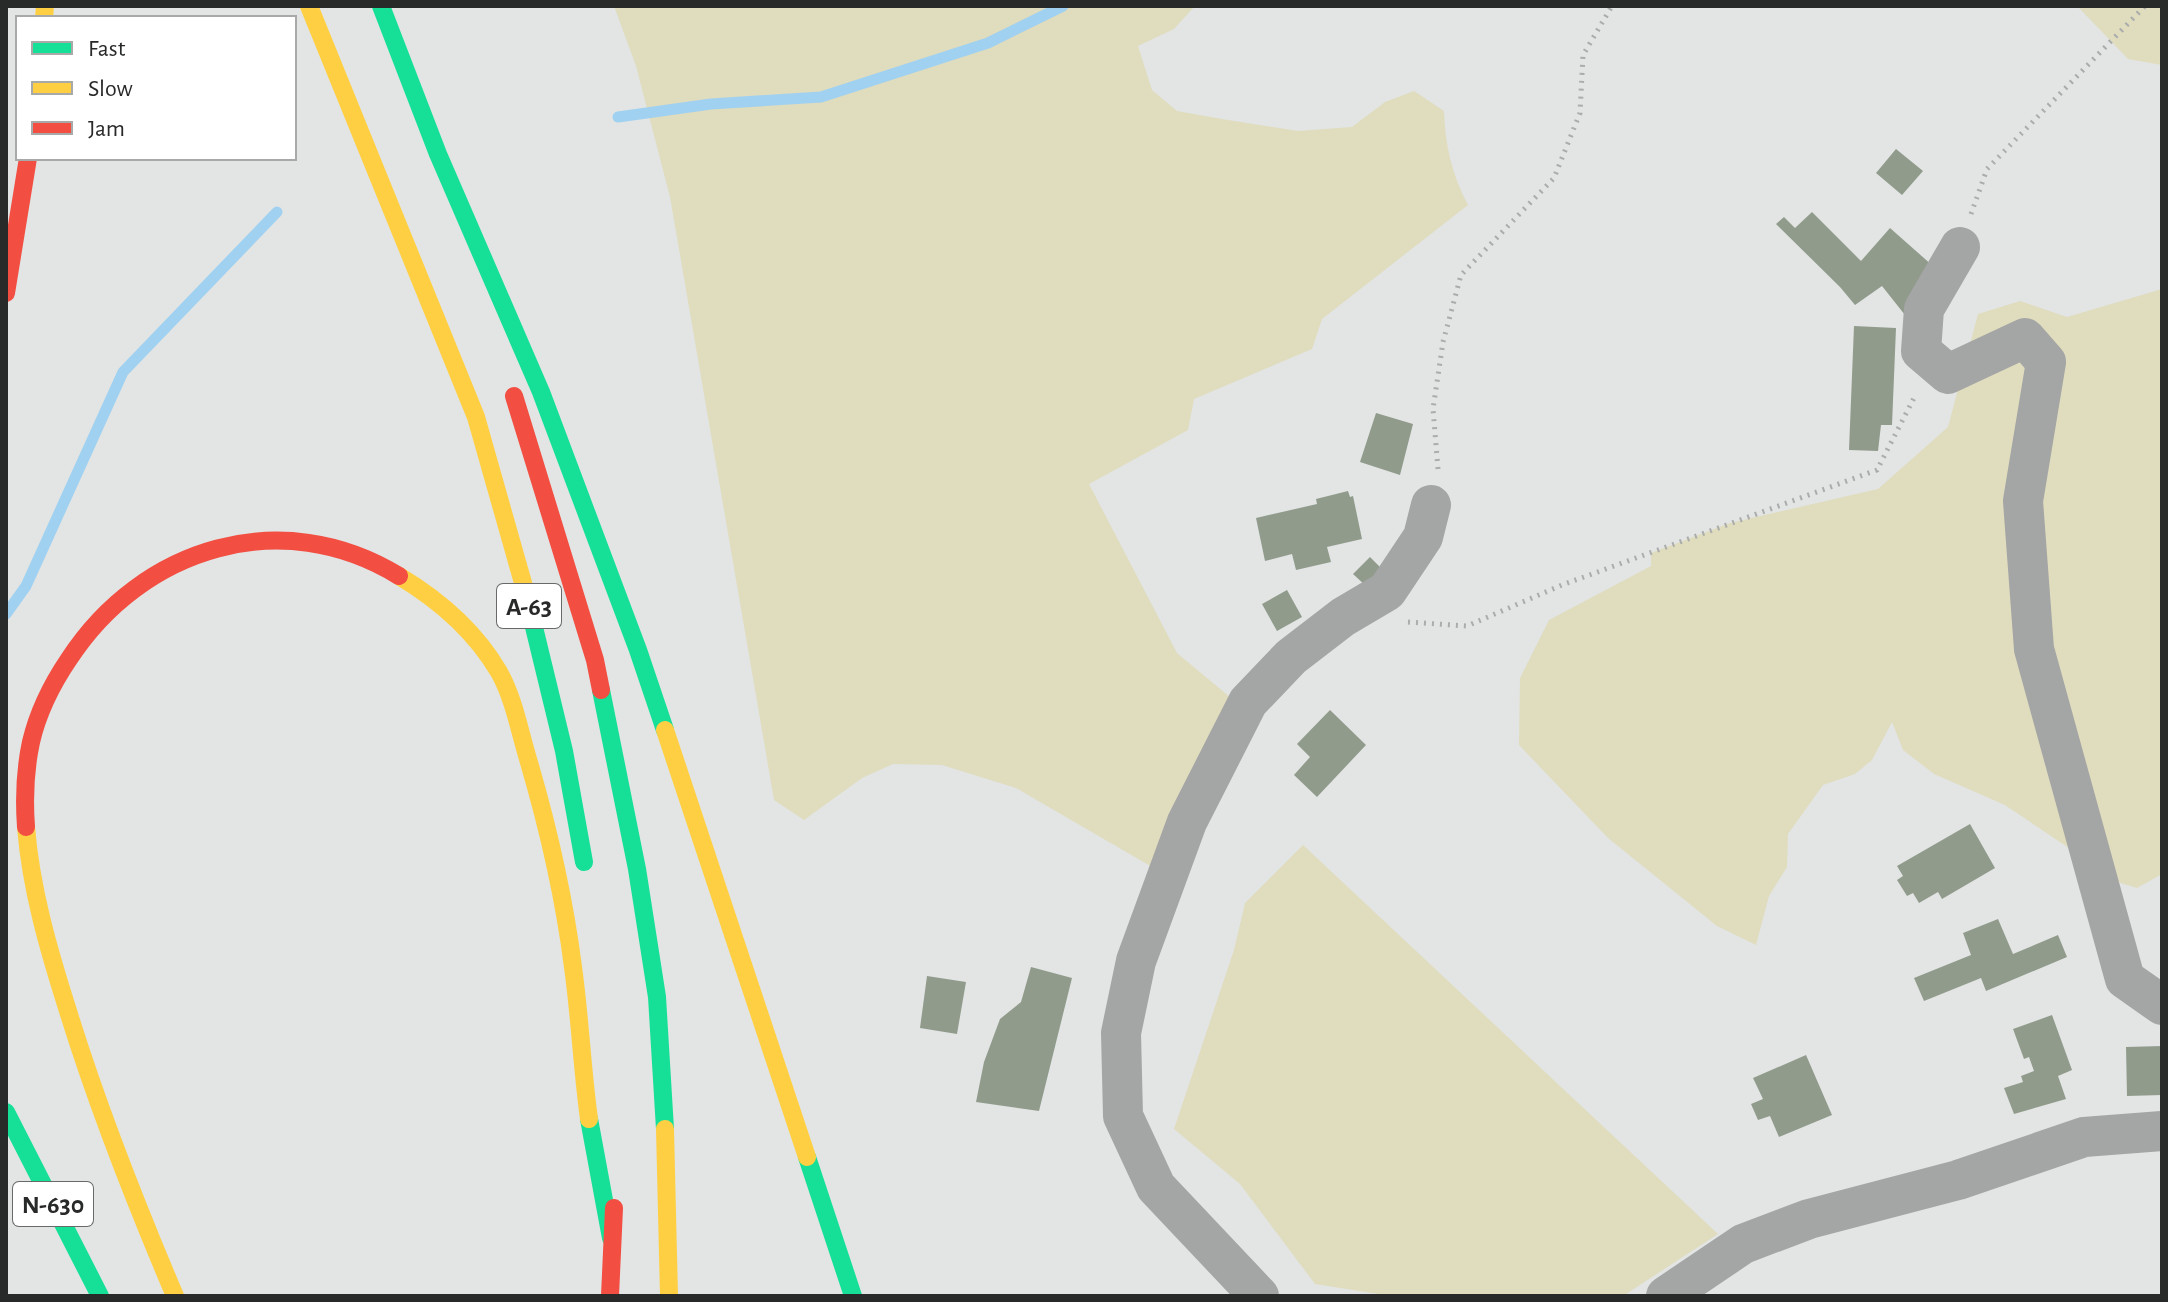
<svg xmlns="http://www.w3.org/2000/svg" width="2168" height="1302" font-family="'Alegreya Sans',sans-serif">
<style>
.green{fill:#e0dcbe}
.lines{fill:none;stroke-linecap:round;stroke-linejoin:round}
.stream{stroke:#a1d1f0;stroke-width:11}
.building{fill:#919b8c}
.path{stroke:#abacac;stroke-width:5;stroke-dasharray:2 6;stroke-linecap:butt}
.street{stroke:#a4a5a5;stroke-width:40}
.fast{stroke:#16e098;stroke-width:18}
.slow{stroke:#ffcf43;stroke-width:18}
.jam{stroke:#f24e42;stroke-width:18}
.labels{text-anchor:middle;stroke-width:8;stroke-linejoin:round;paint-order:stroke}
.shield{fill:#fff;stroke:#686969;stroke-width:2}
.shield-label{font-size:26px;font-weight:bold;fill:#282929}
</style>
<rect width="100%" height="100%" fill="#e2e5e4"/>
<path class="green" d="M614 6H1195L1174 29 1138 46 1152 90 1177 111 1222 119 1298 131 1352 127 1385 102 1414 91 1444 111C1445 145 1452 175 1468 205L1322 319 1312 349 1194 399 1188 430 1089 484 1177 653 1231 698 1152 867 1016 788 942 765 893 764 862 778 804 820 774 800 670 197 636 66Z
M2080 6H2162V65L2128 59 2079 8Z
M2162 289V874L2137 888 2121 883 2005 805 1934 774 1903 750 1892 722 1872 760 1855 774 1823 785 1788 834 1787 867 1769 896 1756 945 1717 926 1608 838 1519 745 1520 678 1549 620 1651 566V553L1730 523 1878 489 1948 427 1978 314 2020 301 2067 317Z
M1303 845 1718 1234 1623 1296H1391L1315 1284 1240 1184 1174 1129 1234 950 1245 903Z"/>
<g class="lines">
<path class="stream" d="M618 117 711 104 821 97 988 43 1063 6
M6 614 26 586 123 372 277 212"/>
</g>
<path class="building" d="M1896 149 1923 171 1902 195 1876 173Z
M1812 212 1861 261 1890 228 1942 274 1905 315 1882 286 1855 305 1840 287 1776 224 1784 217 1795 228Z
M1854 326 1896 328 1892 425H1881L1878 451 1849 450Z
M1376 413 1413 424 1400 475 1360 462Z
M1348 491 1350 497 1353 496 1362 539 1327 547 1331 562 1296 570 1292 554 1265 561 1256 518 1317 504 1316 499Z
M1370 557 1382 569 1366 586 1353 574Z
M1287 590 1302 617 1277 631 1262 604Z
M1330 710 1366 745 1317 797 1294 775 1310 757 1297 744Z
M1970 824 1995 868 1942 899 1938 892 1919 903 1913 893 1907 896 1897 880 1903 876 1897 866Z
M1998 919 2013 954 2058 935 2067 957 1986 991 1981 978 1924 1001 1914 978 1971 955 1963 933Z
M1031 967 1072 978 1039 1111 976 1102 984 1062 1000 1019 1021 1002Z
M927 976 966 982 957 1034 920 1028Z
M2052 1015 2072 1070 2058 1076 2066 1099 2014 1114 2004 1088 2023 1082 2021 1076 2034 1071 2029 1057 2024 1059 2013 1029Z
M2162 1046V1095L2127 1096 2126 1047Z
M1806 1055 1832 1115 1779 1137 1770 1116 1758 1120 1751 1104 1763 1099 1753 1078Z"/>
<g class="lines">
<path class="path" d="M1971 214 1987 169 2145 6
M1438 469 1433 409 1443 342 1461 275 1554 178 1580 113 1583 55 1612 6
M1408 622 1467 626 1562 585 1877 470 1915 396"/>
<path class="street" d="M1960 247 1924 309 1921 351 1948 374 2025 338 2046 362 2023 501 2034 649 2125 979 2162 1005
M1259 1296 1156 1187 1123 1116 1121 1033 1136 961 1187 822 1248 702 1291 657 1343 617 1387 591 1423 537 1431 505
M1666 1296 1743 1244 1809 1219 1958 1180 2084 1137 2162 1131"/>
<path class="fast" d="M381 6 438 154 541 392 638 650 665 730
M525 590 564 751 584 862
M601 690 637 869 657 997 665 1129
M6 1112 100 1296
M589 1119 611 1238
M807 1157 853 1296"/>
<path class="slow" d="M309 6 476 417 525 590
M44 18 45 6
M399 576C439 600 475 631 499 672 514 699 519 729 528 759 548 827 564 896 573 967 580 1017 582 1068 589 1119
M665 730 807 1157
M26 827C31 890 49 951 68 1011 98 1108 135 1202 175 1296
M665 1129 669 1296"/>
<path class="jam" d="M6 293 28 158
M514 396 595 660 601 690
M26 827C24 799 25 770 31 742 38 712 52 684 69 659 142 547 282 504 399 576
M610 1296 614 1208"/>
</g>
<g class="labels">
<g class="shield">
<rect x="497" y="584" width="64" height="44" rx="6"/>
<rect x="13" y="1182" width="80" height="44" rx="6"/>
</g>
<g class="shield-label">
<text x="529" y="615">A-63</text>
<text x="53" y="1213">N-630</text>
</g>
</g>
<rect width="2168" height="1302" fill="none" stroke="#282929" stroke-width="16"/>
<rect x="16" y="16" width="280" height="144" fill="#ffffff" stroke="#a9a9a9" stroke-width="2"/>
<rect x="32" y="42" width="40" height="12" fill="#16e098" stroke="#a9a9a9" stroke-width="2"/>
<text x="88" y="56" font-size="24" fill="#282929">Fast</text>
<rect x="32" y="82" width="40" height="12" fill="#ffcf43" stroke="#a9a9a9" stroke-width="2"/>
<text x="88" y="96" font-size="24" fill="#282929">Slow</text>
<rect x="32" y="122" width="40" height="12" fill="#f24e42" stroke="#a9a9a9" stroke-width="2"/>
<text x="88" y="136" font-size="24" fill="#282929">Jam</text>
</svg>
